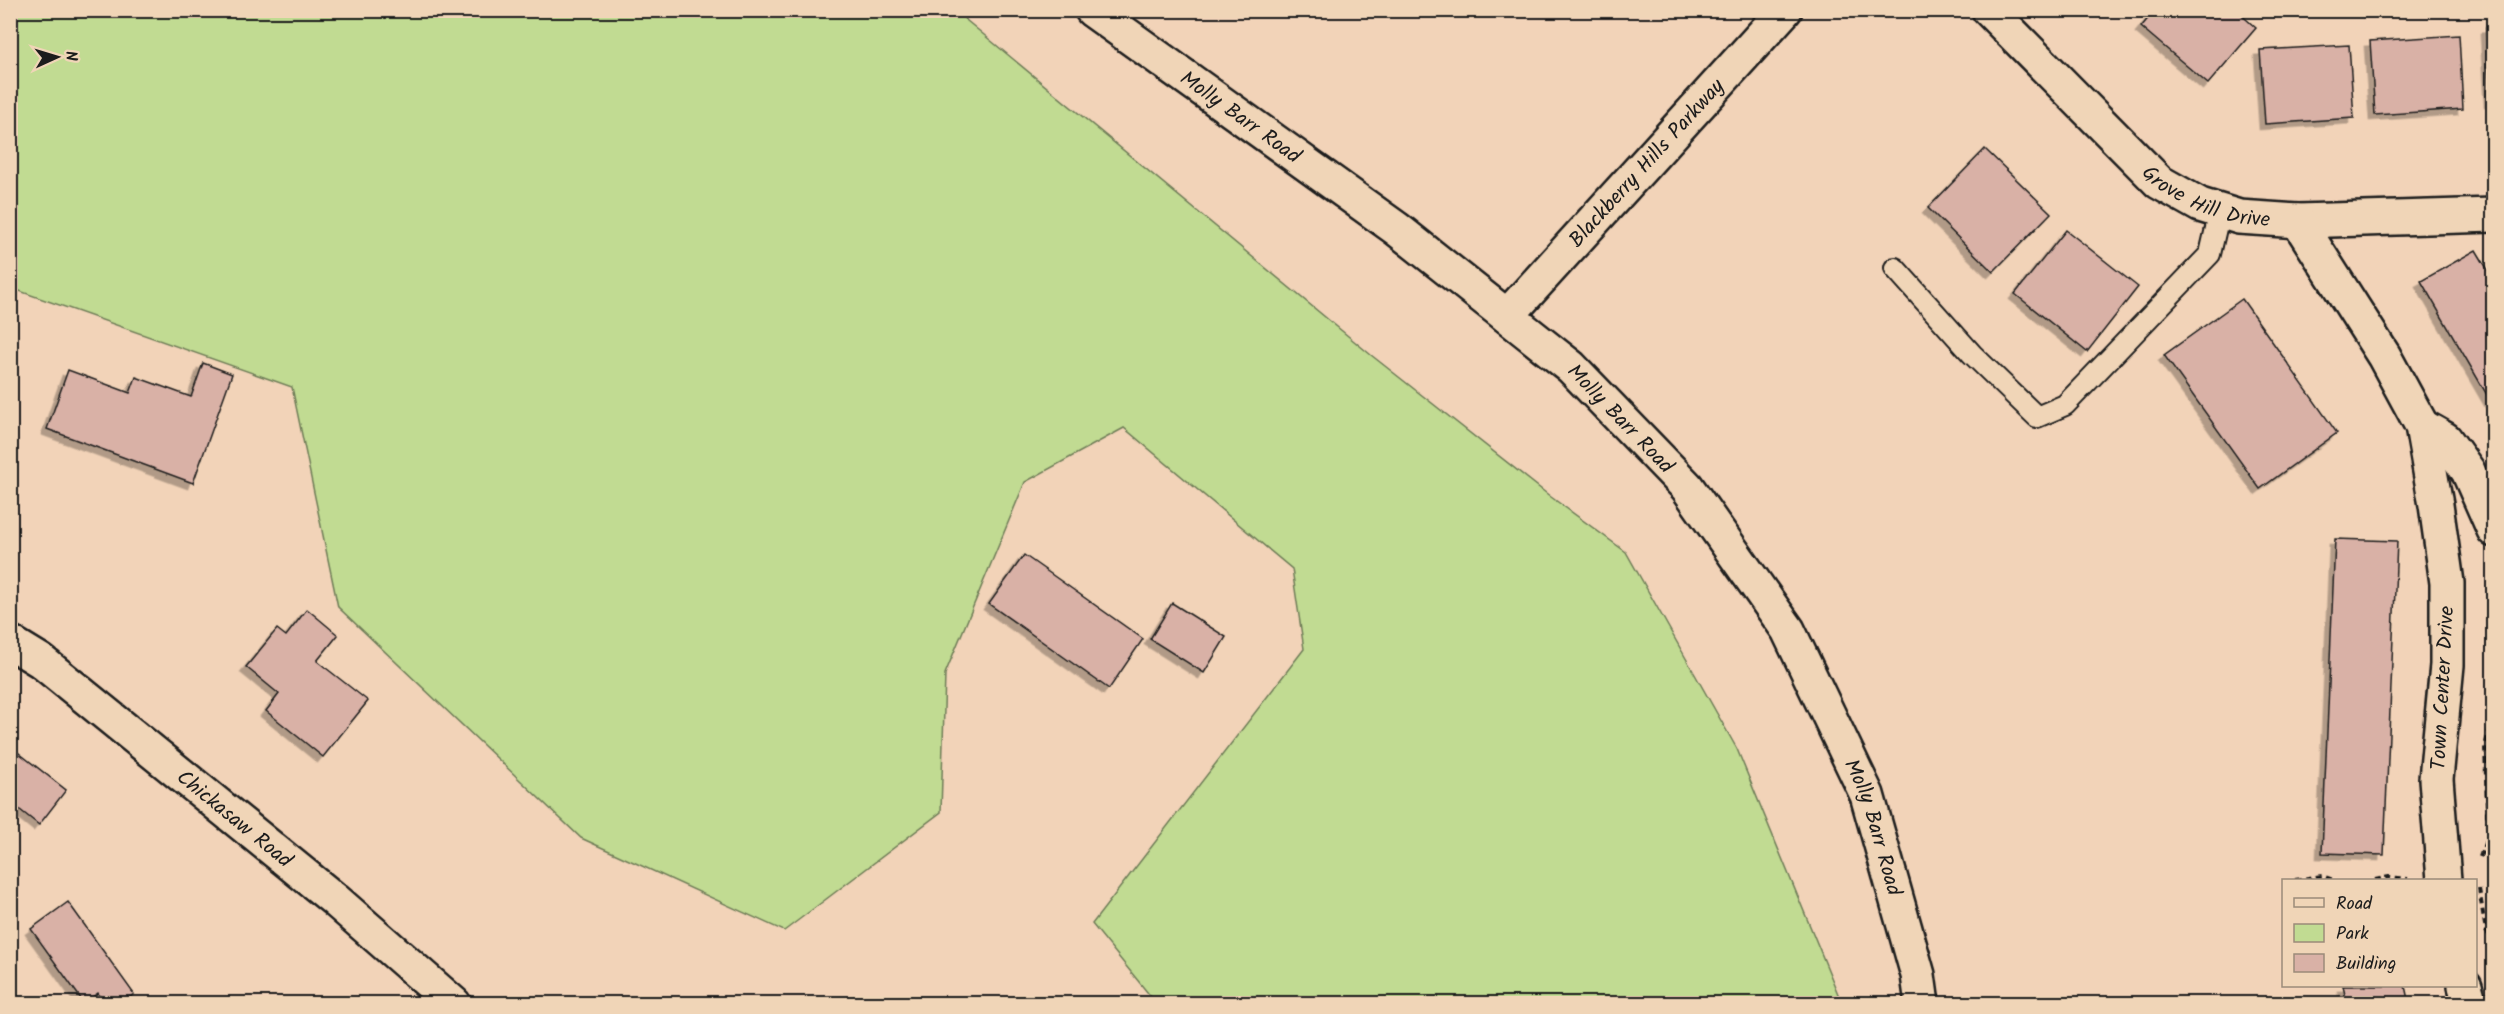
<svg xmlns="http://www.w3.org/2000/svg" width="2504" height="1014" font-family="Kalam,sans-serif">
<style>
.green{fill:#c1db92;stroke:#6e7c57;stroke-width:1.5}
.building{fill:#d9b1a6;stroke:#1c1c1c;stroke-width:1.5;filter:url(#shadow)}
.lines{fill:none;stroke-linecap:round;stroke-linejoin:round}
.service-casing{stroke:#1c1c1c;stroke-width:24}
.minor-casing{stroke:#1c1c1c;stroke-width:38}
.secondary-casing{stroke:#1c1c1c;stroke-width:38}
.path{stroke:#1c1c1c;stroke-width:4;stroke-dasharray:6 4.5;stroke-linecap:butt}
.service{stroke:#f0d5b7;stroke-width:20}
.minor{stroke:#f0d5b7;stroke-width:33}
.secondary{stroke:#f0d5b7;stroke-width:33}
.labels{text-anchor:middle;stroke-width:5;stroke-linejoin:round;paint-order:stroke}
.street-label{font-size:21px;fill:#1c1c1c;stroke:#f0d5b7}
</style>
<defs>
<filter id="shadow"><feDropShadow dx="-5.5" dy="5.5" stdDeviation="0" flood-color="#0004"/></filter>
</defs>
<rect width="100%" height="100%" fill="#f2d3b8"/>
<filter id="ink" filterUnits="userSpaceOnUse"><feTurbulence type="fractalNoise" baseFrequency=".0167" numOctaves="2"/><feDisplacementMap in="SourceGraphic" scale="12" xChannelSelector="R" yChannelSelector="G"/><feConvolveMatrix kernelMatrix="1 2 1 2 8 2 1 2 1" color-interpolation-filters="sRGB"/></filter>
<g filter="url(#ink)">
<path class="green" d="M10 11H955L1371 355 1551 497 1626 552 1737 749 1838 994 1840 1003H1156L1092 924 1304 649 1292 569 1124 428 1025 482 945 674 941 812 784 931 581 838 338 607 292 387 11 288Z"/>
<path class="building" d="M2155 10H2236L2256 28 2208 84 2141 27Z
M2494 27V102H2490L2486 28Z
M2459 35 2463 109 2375 115 2370 41Z
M2349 45 2354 118 2265 124 2260 50Z
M1985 149 2051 213 1993 272 1928 208Z
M2066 230 2138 287 2087 352 2015 294Z
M2476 250 2494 280V407L2421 281Z
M2242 299 2337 433 2260 489 2164 355Z
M203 363 232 374 193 483 47 429 68 370 130 393 136 377 191 397Z
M2335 539 2397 541 2384 855 2322 853Z
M1024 555 1143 639 1109 689 989 604Z
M1172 603 1226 637 1204 673 1150 639Z
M307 609 338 635 317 661 368 701 323 757 266 711 279 694 246 667 277 629 286 636Z
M10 746 66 790 39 825 10 802Z
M68 902 134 994 121 1004H105L98 993 84 1003 31 929Z
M2343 986H2405L2409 1004H2347Z"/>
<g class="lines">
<defs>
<path id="service" d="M1895 268 1972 354 2037 417 2065 405 2210 254 2220 211"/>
<g id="minor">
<path id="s1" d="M1989 10 2159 182 2200 205 2239 217 2298 221 2494 215"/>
<path d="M2298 221 2384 356 2422 426 2436 505 2447 583V665L2436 779 2444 880"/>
<path id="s2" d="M1507 316 1785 10"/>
<path d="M2422 426 2445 439 2468 471 2494 530"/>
<path id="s3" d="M10 642 41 661 334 899 454 1004"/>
<path d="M2465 986 2470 1004"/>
</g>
<g id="secondary">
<path id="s4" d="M1092 10 1397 229 1571 367 1687 487 1788 630 1867 795 1918 975 1922 1004"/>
</g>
</defs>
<use href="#service" class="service-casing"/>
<use href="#minor" class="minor-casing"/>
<use href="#secondary" class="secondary-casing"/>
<path class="path" d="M2480 857 2488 835 2485 747 2490 727 2494 725
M2295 880 2322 876 2333 880
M2375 880 2389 877 2408 879
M2479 889 2486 931 2494 942"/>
<use href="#service" class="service"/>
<use href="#minor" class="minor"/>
<use href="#secondary" class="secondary"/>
</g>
</g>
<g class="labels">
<g class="street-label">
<text dy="7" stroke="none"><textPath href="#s4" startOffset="183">Molly Barr Road</textPath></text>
<text dy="7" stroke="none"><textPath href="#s2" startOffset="207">Blackberry Hills Parkway</textPath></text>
<text dy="7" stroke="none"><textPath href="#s1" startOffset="292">Grove Hill Drive</textPath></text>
<text dy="7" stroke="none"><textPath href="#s4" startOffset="669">Molly Barr Road</textPath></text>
<text transform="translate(2442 688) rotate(-87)" y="7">Town Center Drive</text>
<text dy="7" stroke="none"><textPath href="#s3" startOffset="286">Chickasaw Road</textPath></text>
<text dy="7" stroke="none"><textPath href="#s4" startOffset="1155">Molly Barr Road</textPath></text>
</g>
</g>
<rect width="2504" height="1014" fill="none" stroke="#f0d5b7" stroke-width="36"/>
<rect x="18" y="18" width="2468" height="978" fill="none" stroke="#1c1c1c" stroke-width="2" filter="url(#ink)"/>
<rect x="2282" y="879" width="195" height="108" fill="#f0d5b7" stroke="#9b8b79" stroke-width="1.5"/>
<rect x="2294" y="898" width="30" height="9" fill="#f0d5b7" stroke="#9b8b79" stroke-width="1.5"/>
<text x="2336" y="909" font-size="18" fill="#1c1c1c">Road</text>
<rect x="2294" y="924" width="30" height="18" fill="#c1db92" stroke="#9b8b79" stroke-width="1.5"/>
<text x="2336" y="939" font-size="18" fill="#1c1c1c">Park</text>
<rect x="2294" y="954" width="30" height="18" fill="#d9b1a6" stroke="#9b8b79" stroke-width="1.5"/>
<text x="2336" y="969" font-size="18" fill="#1c1c1c">Building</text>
<g transform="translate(57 57) rotate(86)" stroke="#f0d5b7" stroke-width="4.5" paint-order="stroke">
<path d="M0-4.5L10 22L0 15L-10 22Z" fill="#1c1c1c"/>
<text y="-9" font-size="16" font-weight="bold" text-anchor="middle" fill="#1c1c1c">N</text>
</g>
</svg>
